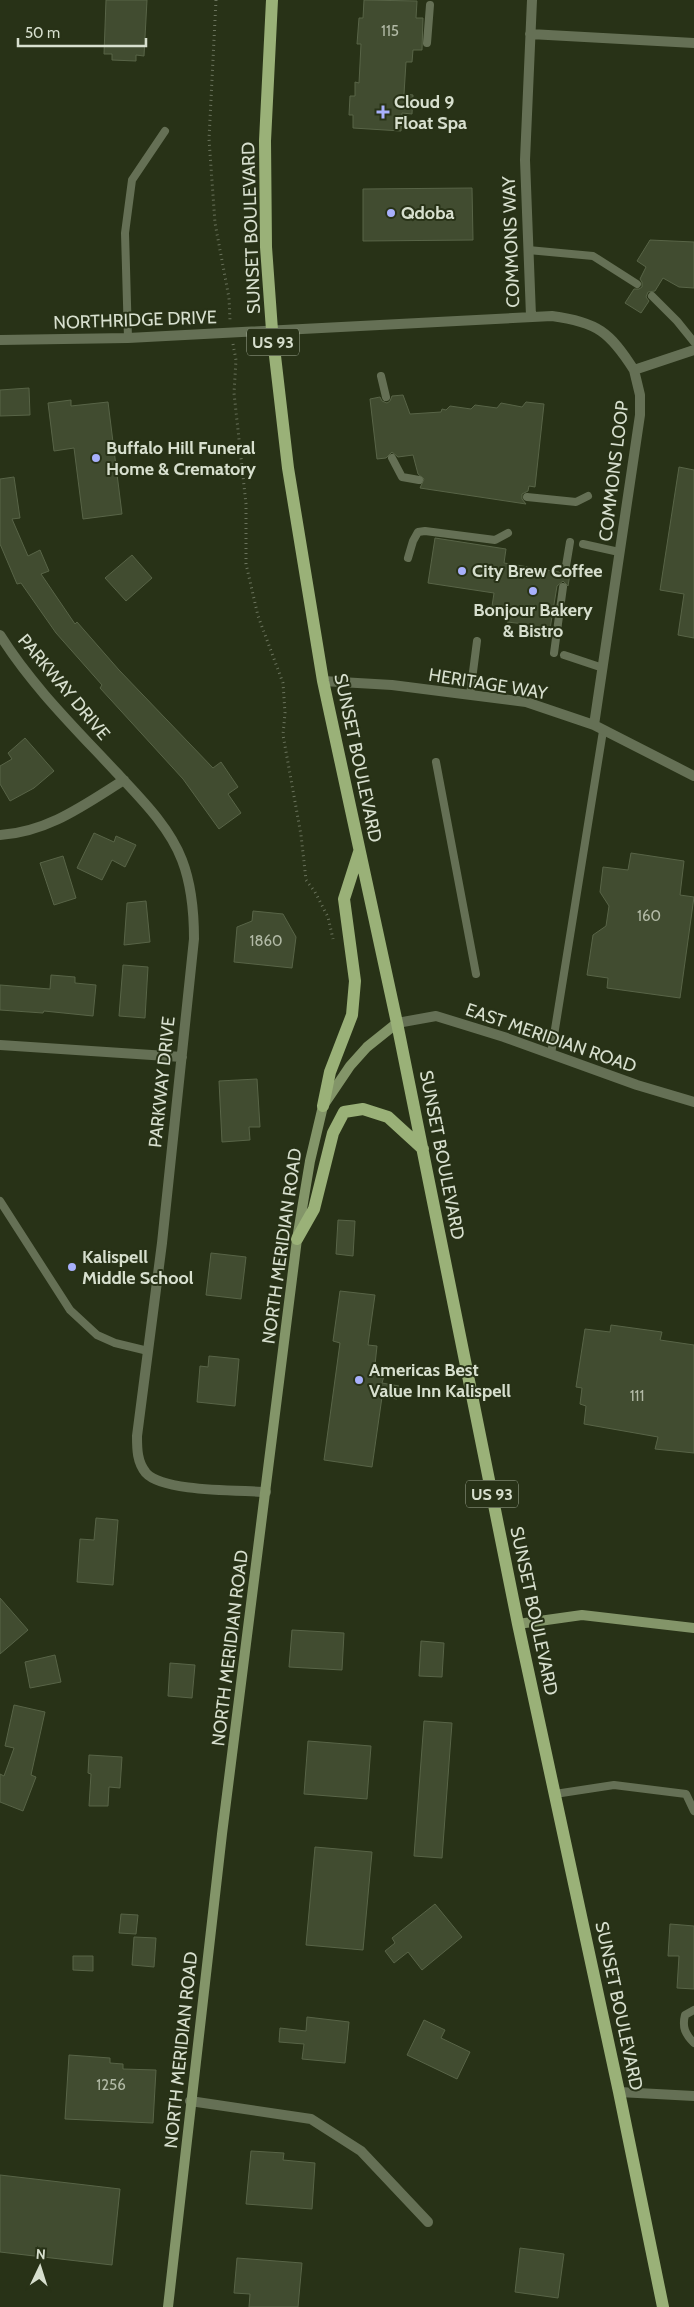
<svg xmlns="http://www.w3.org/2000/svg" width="694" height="2307" font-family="Cabin,sans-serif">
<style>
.building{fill:#414c30;stroke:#586447}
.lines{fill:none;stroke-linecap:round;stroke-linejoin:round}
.path{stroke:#6a735c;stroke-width:3;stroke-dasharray:1 4;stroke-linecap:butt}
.lane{stroke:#657055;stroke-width:8}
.street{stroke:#657055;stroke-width:10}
.secondary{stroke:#839569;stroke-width:10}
.primary{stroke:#9ab178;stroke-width:12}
.poi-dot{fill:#a8b0fc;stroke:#283217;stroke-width:2}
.labels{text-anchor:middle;stroke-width:4;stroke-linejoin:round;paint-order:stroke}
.number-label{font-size:15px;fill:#b2baa6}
.shield{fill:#283217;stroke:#a2ab97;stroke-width:1}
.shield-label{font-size:16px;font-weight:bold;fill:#d7dfce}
.poi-label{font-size:18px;font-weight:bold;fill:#d7dfce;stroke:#283217;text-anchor:start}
.street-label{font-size:18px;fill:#d7dfce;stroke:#283217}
</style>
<rect width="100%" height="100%" fill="#283217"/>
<path class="building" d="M106 0H147L144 56 136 55V61L112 60V54H104Z
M364 0 417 1 416 18H423L422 50H413L412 62H406L404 94 413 95 412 114 402 113 401 131 353 128V115H349L350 96H355V82L359 83 361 44H357L359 18H363Z
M472 188 473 240 363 241V189Z
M650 240 694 242V288L679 287 663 278 655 291 648 292 646 297 649 301 641 313 625 303 634 289H639L642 287V282L640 279 646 267 637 261Z
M29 388 30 415 0 416V390Z
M403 395 410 414 441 412 442 409 446 410 450 406 471 409 475 405 497 408 501 403 522 407 526 402 544 404 535 487 529 486 528 491 522 494V499L526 504 420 488 424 479 418 474 413 455 398 457 392 452 386 458 377 459 370 399 380 397 382 401 387 403 390 401 392 396Z
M71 400V406L108 402 122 514 83 519 74 448 54 451 48 403Z
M679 467 694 470V638L678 635 684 594 660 590Z
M14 477 20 518 12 519 28 556 40 550 49 571 41 574 75 624 77 622 119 670 213 768 221 762 238 787 228 794 241 813 219 829 183 779 100 688 102 685 56 633 21 583 17 584 0 544V479Z
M435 538 506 549 504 563 559 572 565 578 570 574 568 586 563 581 557 586 550 629 544 628V633L524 630 525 624 507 622 508 615 491 613 494 593 428 583Z
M132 555 152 578 126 601 105 578Z
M25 738 54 771 34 788 10 801 0 784V766L12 759 8 753Z
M94 833 114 842 116 836 136 845 125 867 112 860 102 880 77 868Z
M631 853 684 861 680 895 694 897 680 998 607 988 608 978 587 975 593 935 606 926 609 906 600 892 603 867 628 870Z
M63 856 76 898 54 905 40 863Z
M146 901 150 942 124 945 127 903Z
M253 911 283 914 296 937 292 968 234 962 237 927 252 921Z
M123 965 148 967 145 1018 119 1016Z
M51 975 75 977V983L96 985 93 1016 44 1011 43 1013 0 1010V985L50 989Z
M257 1079 260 1127H249L250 1140 222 1142 219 1081Z
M338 1220 355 1221 353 1256 336 1254Z
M211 1253 246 1257 241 1299 206 1295Z
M340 1291 375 1295 368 1345 377 1346 374 1374 384 1376 382 1383 399 1386 397 1399 382 1397 372 1467 324 1460 340 1343 333 1341Z
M611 1325 662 1332 660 1340 694 1345V1453L655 1449 658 1437 584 1424 586 1406 580 1404 582 1388 576 1387 585 1329 610 1332Z
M209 1356 239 1359 235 1406 197 1402 200 1366 208 1367Z
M96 1518 118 1520 113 1585 77 1582 80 1539 94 1540Z
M0 1598 28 1630 0 1654Z
M292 1630 344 1633 342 1670 289 1667Z
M421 1641 444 1643 442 1677 419 1676Z
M55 1655 61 1682 30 1688 25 1662Z
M170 1663 195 1665 192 1698 168 1696Z
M14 1705 45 1712 31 1775 36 1777 23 1811 0 1802V1774L4 1776 14 1748 5 1746Z
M424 1721 452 1723 442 1858 414 1856Z
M308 1741 371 1746 367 1799 304 1794Z
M89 1755 122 1757 120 1788 109 1787 108 1806H89L91 1774 88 1773Z
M315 1847 372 1852 363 1950 306 1945Z
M435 1904 462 1937 422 1970 408 1952 394 1963 385 1951 395 1943 392 1938Z
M121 1914 138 1915 136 1934 119 1933Z
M670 1924 694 1926V1989L677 1988 679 1956H668Z
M134 1937 156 1938 154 1967 132 1965Z
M73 1956H93V1971L73 1970Z
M307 2017 349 2022 345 2063 302 2059 304 2044 279 2042 280 2028 306 2031Z
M424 2020 445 2030 441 2038 470 2052 457 2079 407 2055Z
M69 2055 110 2058V2063L123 2064V2069L156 2070 153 2123 65 2119Z
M251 2151 284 2153 283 2160 315 2163 312 2209 246 2204Z
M0 2175 120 2189 112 2265 0 2252Z
M520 2248 564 2254 558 2298 515 2292Z
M237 2258 302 2263 298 2307H249L250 2294 234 2293Z"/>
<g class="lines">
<path class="path" d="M216 0 209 139 215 223 229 298 230 320
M233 344 236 360 234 393 246 504V564L258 616 283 683 285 713 283 735 301 835 306 880 315 892 328 917 333 939"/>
<path class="lane" d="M427 43 430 5
M528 250 593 256 637 284
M652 296 677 321 694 342
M128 338 125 233 132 180 165 131
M381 376 386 397
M392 458 402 477 419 480
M527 497 576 502 588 496
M583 544 619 552
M408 558 413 541 418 532 425 531 495 540 508 533
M565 572 570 542
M554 653 563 587
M564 655 603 668
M470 695 477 641
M436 762 476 974
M551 1054 603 731
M0 1201 70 1310 97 1335 115 1343 148 1351
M555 1794 614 1785 686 1794 694 1811
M694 2010 685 2015C682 2027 685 2034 694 2043"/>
<path class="street" d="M530 34 694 43
M531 316 525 160 532 0
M0 340 128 338 552 316C597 322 610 332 634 370L694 350
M0 635C32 686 75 728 116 772 140 798 169 826 182 860 192 886 194 912 194 939L162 1243 137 1436C137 1449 137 1462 146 1473 163 1492 239 1490 266 1492
M323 681 392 685 526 702 594 725 694 776
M594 725 640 415V395L634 370
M0 835C48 832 84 805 124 780
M397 1023 436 1016 504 1037 637 1085 694 1102
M0 1045 182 1057
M619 2092 694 2096
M190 2101 311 2119 361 2151 428 2222"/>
<path class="secondary" d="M518 1624 582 1615 694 1628
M168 2307 222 1834 297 1239 310 1161 323 1106 350 1066 367 1047 397 1023"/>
<path class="primary" d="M272 0 265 141 266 247 272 330 288 468 323 681 397 1023 518 1624 619 2092 663 2307
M323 1106 330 1072 352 1015 355 981 344 899 359 852
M297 1239 314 1209 333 1133 344 1112 363 1109 388 1117 423 1149"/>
</g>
<g class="poi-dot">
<path d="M380.5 104.5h5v5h5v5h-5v5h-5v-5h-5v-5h5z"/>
<circle cx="391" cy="213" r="5"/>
<circle cx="96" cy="458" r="5"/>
<circle cx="462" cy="571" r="5"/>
<circle cx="533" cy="591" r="5"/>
<circle cx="72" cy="1267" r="5"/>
<circle cx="359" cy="1380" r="5"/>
</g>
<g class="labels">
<g class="number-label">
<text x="390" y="36">115</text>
<text x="649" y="921">160</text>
<text x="266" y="946">1860</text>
<text x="637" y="1401">111</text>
<text x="111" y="2090">1256</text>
</g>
<g class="shield">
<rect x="247" y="328.5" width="52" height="27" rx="4"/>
<rect x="466" y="1480.5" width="52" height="27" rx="4"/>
</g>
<g class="shield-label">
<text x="273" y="348">US 93</text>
<text x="492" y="1500">US 93</text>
</g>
<g class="poi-label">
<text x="394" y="108">Cloud 9<tspan x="394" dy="21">Float Spa</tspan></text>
<text x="401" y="219">Qdoba</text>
<text x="106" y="454">Buffalo Hill Funeral<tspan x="106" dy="21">Home &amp; Crematory</tspan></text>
<text x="472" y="577">City Brew Coffee</text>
<text x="533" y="616" text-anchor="middle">Bonjour Bakery<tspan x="533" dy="21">&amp; Bistro</tspan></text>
<text x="82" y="1263">Kalispell<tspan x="82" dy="21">Middle School</tspan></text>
<text x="369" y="1376">Americas Best<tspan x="369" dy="21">Value Inn Kalispell</tspan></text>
</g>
<g class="street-label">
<text transform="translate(251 228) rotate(-92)" y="6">SUNSET BOULEVARD</text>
<text transform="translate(511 242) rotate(-92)" y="6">COMMONS WAY</text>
<text transform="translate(135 320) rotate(-2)" y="6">NORTHRIDGE DRIVE</text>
<text transform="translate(614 471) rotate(-83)" y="6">COMMONS LOOP</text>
<text transform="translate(488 684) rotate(9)" y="6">HERITAGE WAY</text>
<text transform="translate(64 687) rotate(50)" y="6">PARKWAY DRIVE</text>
<text transform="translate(358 758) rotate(78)" y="6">SUNSET BOULEVARD</text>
<text transform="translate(551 1038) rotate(19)" y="6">EAST MERIDIAN ROAD</text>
<text transform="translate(162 1082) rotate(-84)" y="6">PARKWAY DRIVE</text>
<text transform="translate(442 1155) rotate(79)" y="6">SUNSET BOULEVARD</text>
<text transform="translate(282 1246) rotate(-82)" y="6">NORTH MERIDIAN ROAD</text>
<text transform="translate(534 1611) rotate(78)" y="6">SUNSET BOULEVARD</text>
<text transform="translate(230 1648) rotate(-83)" y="6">NORTH MERIDIAN ROAD</text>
<text transform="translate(619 2006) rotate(78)" y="6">SUNSET BOULEVARD</text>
<text transform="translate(181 2050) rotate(-84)" y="6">NORTH MERIDIAN ROAD</text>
</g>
</g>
<g transform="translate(40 2267) rotate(4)" stroke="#283217" stroke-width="4" paint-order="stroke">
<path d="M0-4L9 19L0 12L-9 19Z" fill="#d7dfce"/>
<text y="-8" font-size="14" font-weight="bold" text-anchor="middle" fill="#d7dfce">N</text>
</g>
<path d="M18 38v8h128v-8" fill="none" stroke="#d7dfce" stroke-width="2.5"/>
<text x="25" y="38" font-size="15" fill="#d7dfce" stroke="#283217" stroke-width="4" paint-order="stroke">50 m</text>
</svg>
